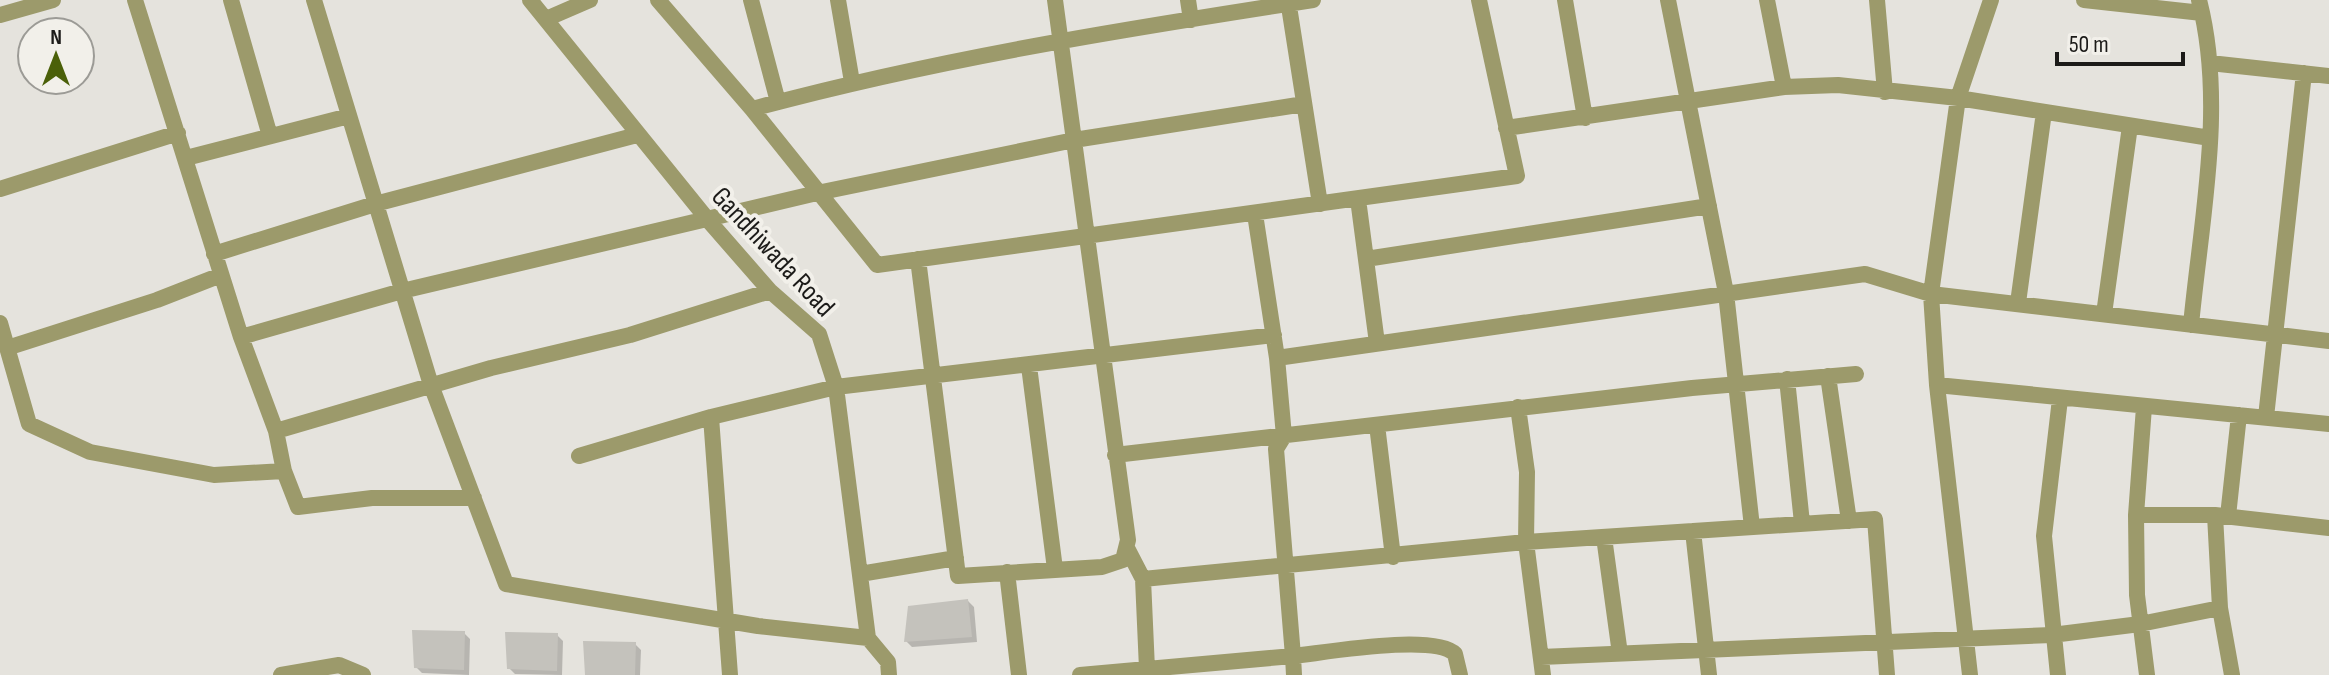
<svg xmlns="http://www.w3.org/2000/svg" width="2329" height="675" font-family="'Sofia Sans Condensed',sans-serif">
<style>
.shadow{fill:#0003}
.building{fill:#c4c2bc}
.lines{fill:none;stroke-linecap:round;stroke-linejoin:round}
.minor{stroke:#9c9a6b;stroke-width:16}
.labels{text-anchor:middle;stroke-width:8;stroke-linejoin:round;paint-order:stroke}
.street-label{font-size:28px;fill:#1c1b19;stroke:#f2f0ea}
</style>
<rect width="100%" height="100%" fill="#e5e3dd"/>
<path class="shadow" d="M968 601 974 607 977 642 912 647 906 641Z
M464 633 470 639 469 675 422 673 416 667Z
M557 635 563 641 562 675 515 674 509 668Z
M635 644 641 650 640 675H587Z"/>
<path class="building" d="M968 599 972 637 904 642 908 606Z
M412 630 465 631 464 670 414 668Z
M505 632 558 633 557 671 507 669Z
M583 641 636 642 635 675H585Z"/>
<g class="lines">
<path class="minor" d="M231 0 270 136
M314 0 431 385 506 584 758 626 868 638 888 662 889 675
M530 0 708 220 770 291 819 334 836 387 868 638
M658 0 752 109 877 265 1517 176 1479 0
M751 0 778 102
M838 0 852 82
M1188 0 1191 20
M1288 0 1320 204
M1565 0 1585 118
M1668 0 1726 293 1752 527
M1767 0 1784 87
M1877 0 1885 92
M2084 0 2202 13
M0 15 53 0
M546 19 590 0
M2210 63 2329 76
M752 109C936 59 1125 29 1313 0
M1506 128 1784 87 1838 85 1958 98 2210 138
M186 158 349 116
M0 189 178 133
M1358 199 1377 343
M1255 214 1277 358 1284 436 1276 449 1293 656C1323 653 1434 633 1455 654L1460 675
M214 254 375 204 637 135
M918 259 958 576 1102 567 1123 560 1128 540 1055 0
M1366 259 1709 206
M2018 303 2044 112
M2104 314 2130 126
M0 323 29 424 90 452 214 475 284 471 276 431 241 337 135 0
M2191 325C2201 219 2226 104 2199 0
M241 337 402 291 817 193 1074 140 1304 104
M7 348 157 300 221 275
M1277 358 1865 274 1931 294 2329 341
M1029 366 1055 569
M1828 376 1849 521
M1787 379 1802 523
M1937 385 1931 294 1958 98 1991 0
M1518 407 1527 472 1526 542 1543 675
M2144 407 2136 515H2215L2329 528
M711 417 730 675
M2266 417 2304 73
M1377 425 1393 557
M276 431 491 368 630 335 770 291
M1115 455 1692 388 1856 374
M579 456 711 417 836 387 1274 335
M284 471 298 507 372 498H474
M2136 515 2137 595 2147 675
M2215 515 2220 608 2232 675
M2228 516 2239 415
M1693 531 1709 675
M1604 537 1620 654
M1128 550 1143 579 1147 669
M1007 572 1019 675
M860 574 956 558
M1143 579 1526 542 1875 519 1887 675
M1541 657 2052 635 2140 624 2220 608
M281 675 339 665 363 675
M1080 675 1293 656 1294 675
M1970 675 1937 385 2329 424
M2058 675 2044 536 2060 399"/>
</g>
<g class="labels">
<g class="street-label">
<text transform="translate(774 251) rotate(47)" y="10">Gandhiwada Road</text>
</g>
</g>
<g transform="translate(56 56)"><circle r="38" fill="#f2f0ea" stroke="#9c9b96" stroke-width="2"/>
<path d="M0-6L14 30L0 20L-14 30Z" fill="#4b6009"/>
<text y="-12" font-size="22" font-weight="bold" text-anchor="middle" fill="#1c1b19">N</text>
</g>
<path d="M2057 52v12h126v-12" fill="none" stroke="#1c1b19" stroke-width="4"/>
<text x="2069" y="52" font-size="24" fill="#1c1b19" stroke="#f2f0ea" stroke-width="6" paint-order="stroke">50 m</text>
</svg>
